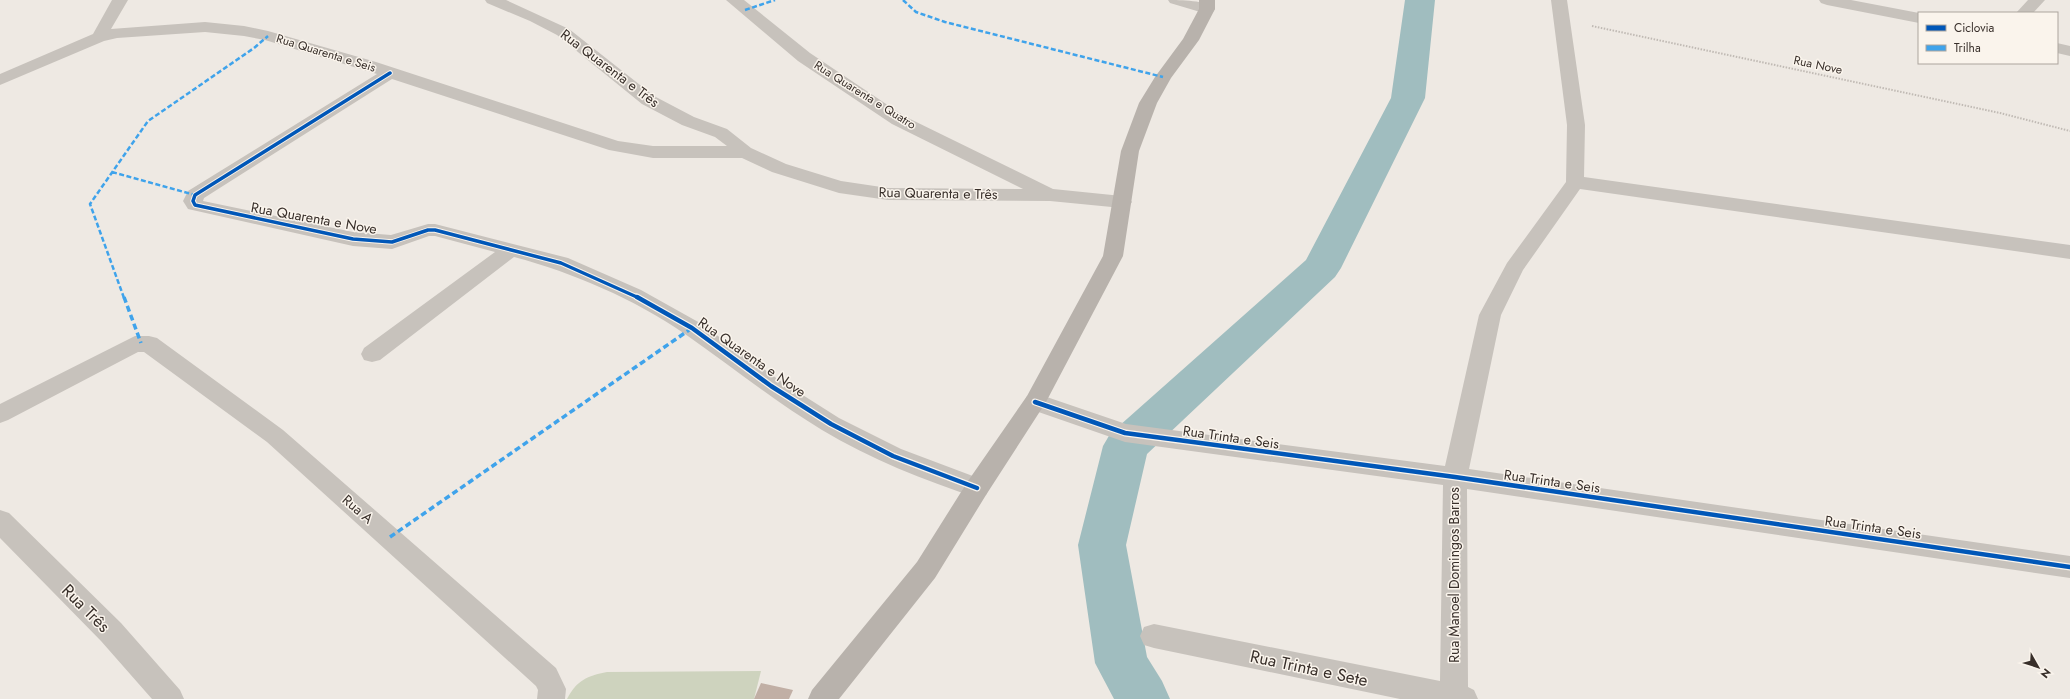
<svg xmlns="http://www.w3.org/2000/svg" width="2070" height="699" font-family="Jost,sans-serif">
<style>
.green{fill:#ced3be}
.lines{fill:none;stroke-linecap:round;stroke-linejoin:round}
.canal{fill:#a0bdbf;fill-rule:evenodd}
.building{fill:#c1afa5}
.path{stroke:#c0bab4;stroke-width:2;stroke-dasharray:1.5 1.5;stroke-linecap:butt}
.street{fill:#c7c2bc;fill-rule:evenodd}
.secondary{fill:#b8b2ac;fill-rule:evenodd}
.quiet-far1{stroke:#3fa3eb;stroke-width:2.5;stroke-dasharray:5 2.5;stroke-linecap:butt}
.quiet{stroke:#3fa3eb;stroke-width:3.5;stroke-dasharray:6 3.5;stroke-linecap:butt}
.cycleway-far1-casing{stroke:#faf4ec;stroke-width:5.5}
.cycleway-casing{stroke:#faf4ec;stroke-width:7}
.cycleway-far1{stroke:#0057b8;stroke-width:3.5}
.cycleway{stroke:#0057b8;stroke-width:4.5}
.labels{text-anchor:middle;stroke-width:3;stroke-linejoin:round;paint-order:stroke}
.far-street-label{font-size:12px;fill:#382f2a;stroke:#faf4ec}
.street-label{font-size:14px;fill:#382f2a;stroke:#faf4ec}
.near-street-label{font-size:17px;fill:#382f2a;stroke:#faf4ec}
</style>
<rect width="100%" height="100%" fill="#eee9e3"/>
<path class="green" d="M761 671 754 699H567C577 680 587 676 607 672Z"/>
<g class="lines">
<path class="canal" d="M1405 0H1435L1425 98 1341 268 1335 277 1147 454 1126 545 1147 657 1162 681 1170 699H1114L1095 663 1078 545 1103 446 1110 434 1306 260 1391 98Z"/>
</g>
<path class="building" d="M761 683 793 690 789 699H754Z"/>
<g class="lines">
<path class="path" d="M1592 26 2000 113 2070 131"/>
<path class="street" d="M112 0H128L111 29 205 22 244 26 268 31 376 62 618 141 653 146H727L715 137 682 125 642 104 557 35 530 21 487 3 485 0H506L569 29 654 96 694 117 727 129 751 148 786 164 841 181 888 188 1023 189 892 124 798 61 726 0H744L810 53 904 116 1053 189 1122 196 1129 198 1132 202 1129 206 1122 208 1050 201 888 200 839 193 772 172 742 158H653L609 150 392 79 204 198 203 201 353 232 391 235 428 224H435L568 258 641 290 700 323 779 380 839 418 901 449 986 481 989 488 986 495 977 498C924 480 870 459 822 430 774 401 731 366 685 334 634 299 574 273 514 257L380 360 372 362 364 360 361 354 364 348 495 252 435 236H429L392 249 353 246 188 209 183 201 188 191 377 74 265 40 244 36 205 32 117 38 104 41 0 85V74L93 34Z
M1168 0C1180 0 1207 0 1215 9L1213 12 1207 14 1170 3Z
M1551 0H1567L1585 125 1584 177 2070 245V259L1580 189 1523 270 1501 315 1469 469 2070 556V578L1467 489 1468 687 1474 690 1478 699H1400L1154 648 1144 645 1140 636 1144 627 1154 624 1440 681 1443 485 1125 442 1027 408 1024 402 1027 396 1035 393 1126 424 1445 466 1479 315 1507 263 1566 182 1567 125Z
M1819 0H1851L1919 13V23L1827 5 1821 3Z
M2028 0H2045L2033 13H2016Z
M2057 43 2070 46V56L2057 53Z
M135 336H149L157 338 283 430 556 668 566 689 565 699H537L538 690 536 686 267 442 144 352H138L8 420 0 423V404Z
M0 510 9 513 121 623 180 690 184 699H152L101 641 0 538Z"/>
<path class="secondary" d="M1199 0H1215V9L1199 40 1171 78 1157 103 1139 151 1123 256 1046 402 986 495 935 578 839 699H808L812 690 917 562 968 481 1027 396 1103 256 1121 151 1139 103 1155 77 1183 39 1199 9Z"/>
<path class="quiet-far1" d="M903 0 916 12 945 22 1163 77
M745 10 775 0
M112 172 195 195
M124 298 90 204 148 121 254 48 268 36"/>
<path class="quiet" d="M124 297 141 343
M390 537 692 328"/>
<defs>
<path id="cycleway-far1" d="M390 73 195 195 193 201 195 205 353 239 392 242 428 230H435L561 263 639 298"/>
<path id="cycleway" d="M637 297 692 328 771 386 831 424 893 456 977 488
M1035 402 1125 433 1455 477 2070 567"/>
</defs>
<use href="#cycleway-far1" class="cycleway-far1-casing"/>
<use href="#cycleway" class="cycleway-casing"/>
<use href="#cycleway-far1" class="cycleway-far1"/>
<use href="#cycleway" class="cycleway"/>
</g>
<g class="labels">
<g class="far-street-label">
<text transform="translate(326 53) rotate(17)" y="4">Rua Quarenta e Seis</text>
<text transform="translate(1818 65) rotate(12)" y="4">Rua Nove</text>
<text transform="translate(865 95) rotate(32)" y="4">Rua Quarenta e Quatro</text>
</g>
<g class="street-label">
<text transform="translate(610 68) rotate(37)" y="5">Rua Quarenta e Três</text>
<text transform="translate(938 193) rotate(1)" y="5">Rua Quarenta e Três</text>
<text transform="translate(314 218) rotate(10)" y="5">Rua Quarenta e Nove</text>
<text transform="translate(752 357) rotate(35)" y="5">Rua Quarenta e Nove</text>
<text transform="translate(1231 437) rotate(8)" y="5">Rua Trinta e Seis</text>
<text transform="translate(1552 481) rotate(8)" y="5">Rua Trinta e Seis</text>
<text transform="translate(358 509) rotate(41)" y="5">Rua A</text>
<text transform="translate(1873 527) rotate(8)" y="5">Rua Trinta e Seis</text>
<text transform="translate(1454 575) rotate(-90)" y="5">Rua Manoel Domingos Barros</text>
</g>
<g class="near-street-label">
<text transform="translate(86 608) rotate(45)" y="6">Rua Três</text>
<text transform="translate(1309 668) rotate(12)" y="6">Rua Trinta e Sete</text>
</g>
</g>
<rect x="1918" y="12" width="140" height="52" fill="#faf4ec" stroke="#aca59e"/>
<rect x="1926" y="25" width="20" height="6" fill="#0057b8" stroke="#aca59e"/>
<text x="1954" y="32" font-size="12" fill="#382f2a">Ciclovia</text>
<rect x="1926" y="45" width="20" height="6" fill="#3fa3eb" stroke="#aca59e"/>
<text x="1954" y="52" font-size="12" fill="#382f2a">Trilha</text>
<g transform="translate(2038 667) rotate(129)" stroke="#faf4ec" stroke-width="3" paint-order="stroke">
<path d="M0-3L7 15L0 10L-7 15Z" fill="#382f2a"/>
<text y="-6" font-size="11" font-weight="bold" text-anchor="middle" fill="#382f2a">N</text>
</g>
</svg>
